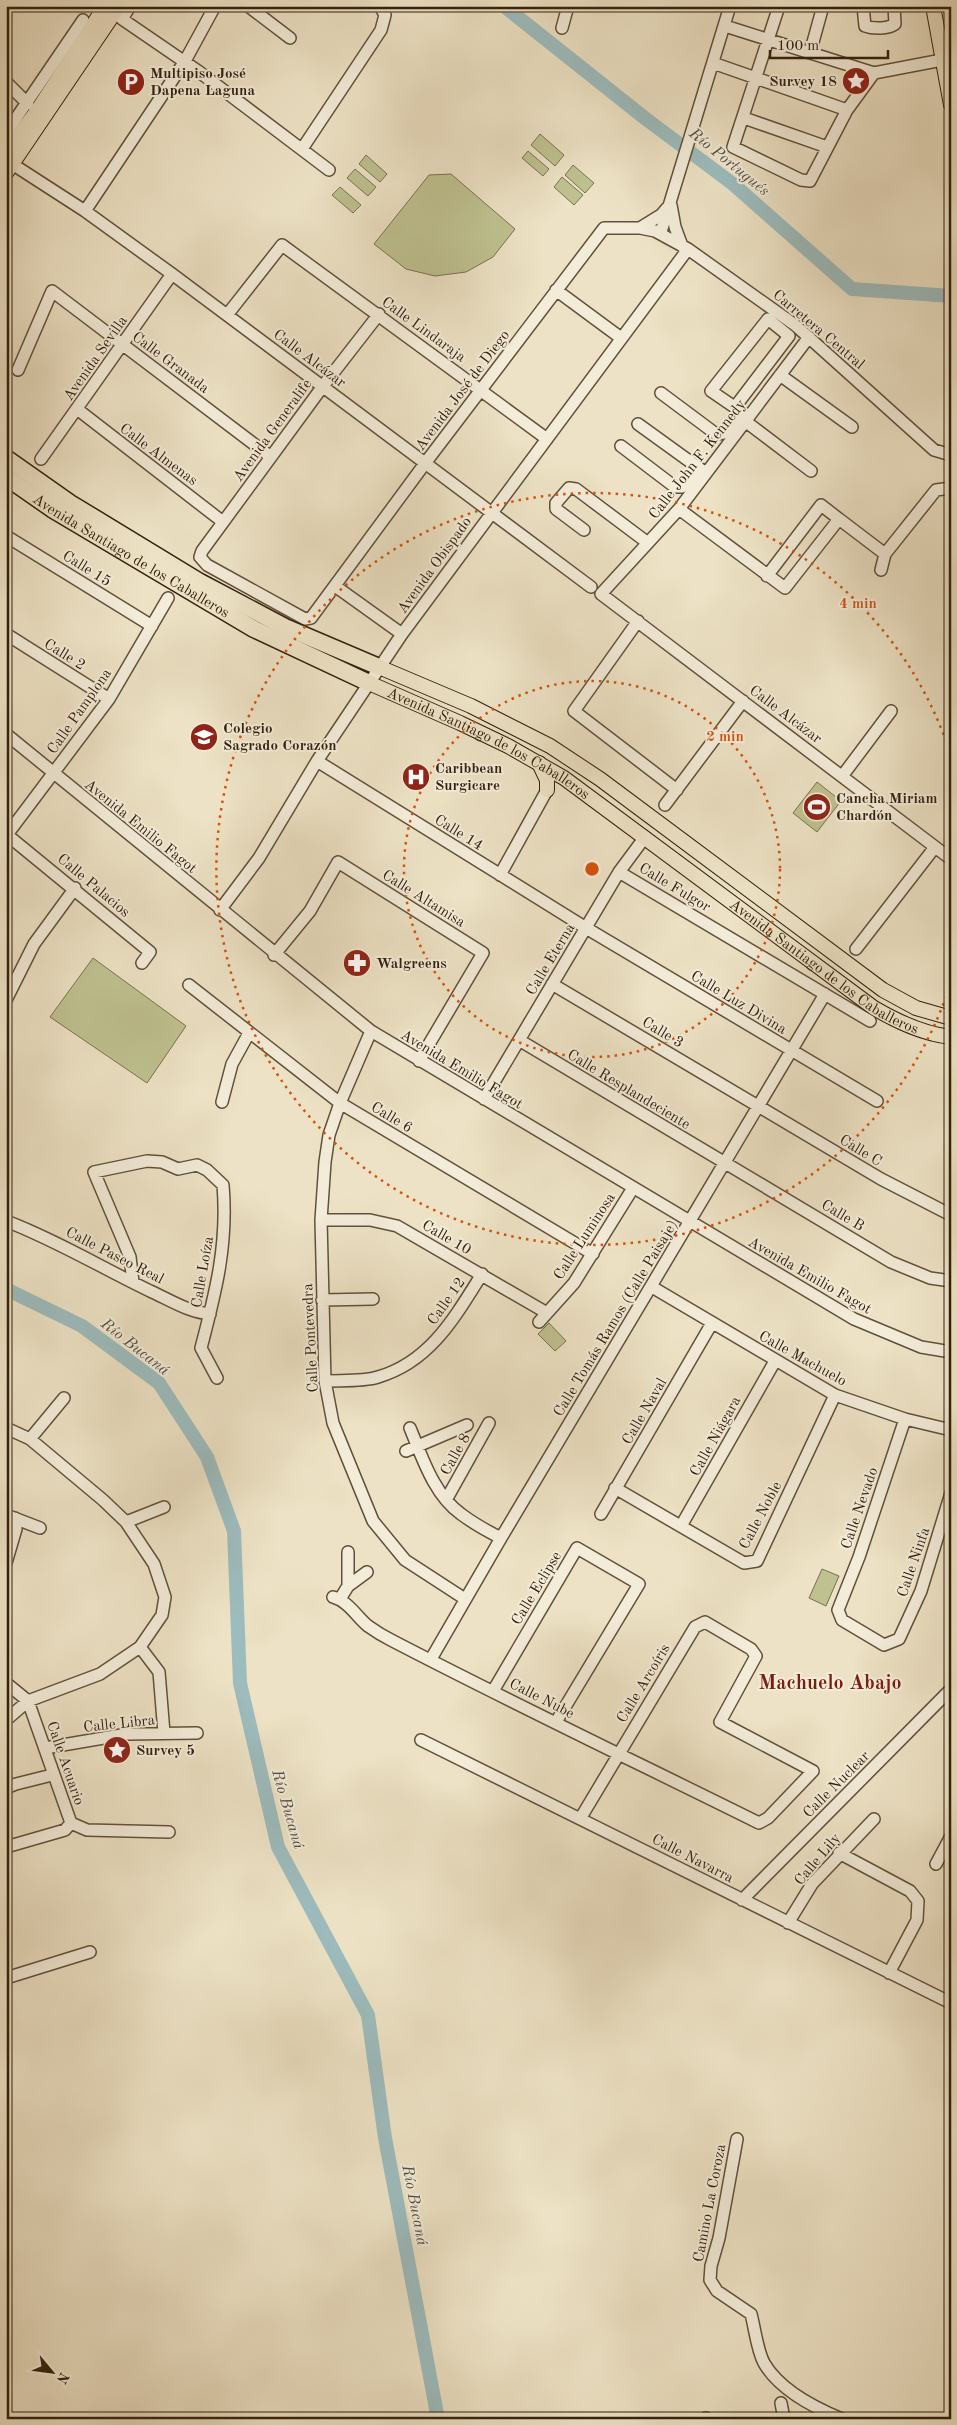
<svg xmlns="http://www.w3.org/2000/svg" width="957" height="2425" font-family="'Old Standard TT',serif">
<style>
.green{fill:#bfc190;stroke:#797050}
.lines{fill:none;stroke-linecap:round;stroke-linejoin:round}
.river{stroke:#9dbcbe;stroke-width:14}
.minor-casing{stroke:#62503c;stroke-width:14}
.major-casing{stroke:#33200f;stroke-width:16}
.highway-casing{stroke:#33200f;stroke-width:19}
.minor{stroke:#f3ecd9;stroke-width:11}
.major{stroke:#ede2c5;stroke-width:14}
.highway{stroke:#ede2c5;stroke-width:16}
.ring{fill:none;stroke:#d6530c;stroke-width:2.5;stroke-dasharray:2.5 5}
.labels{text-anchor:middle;stroke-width:4;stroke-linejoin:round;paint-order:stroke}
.poi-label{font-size:15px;font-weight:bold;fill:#33200f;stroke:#f3ecd9;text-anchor:start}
.street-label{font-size:15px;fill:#33200f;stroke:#f3ecd9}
.water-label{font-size:16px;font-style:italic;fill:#534f44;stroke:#f3ecd9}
.district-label{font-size:20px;font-weight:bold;fill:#7a1f14;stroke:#f3ecd9}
.centre{fill:#d6530c;stroke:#f3ecd9;stroke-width:2.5}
.ring-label{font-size:15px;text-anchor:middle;font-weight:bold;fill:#d6530c;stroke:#f3ecd9;stroke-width:4;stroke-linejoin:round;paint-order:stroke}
</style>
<rect width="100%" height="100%" fill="#ede2c5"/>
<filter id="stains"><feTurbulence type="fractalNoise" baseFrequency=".004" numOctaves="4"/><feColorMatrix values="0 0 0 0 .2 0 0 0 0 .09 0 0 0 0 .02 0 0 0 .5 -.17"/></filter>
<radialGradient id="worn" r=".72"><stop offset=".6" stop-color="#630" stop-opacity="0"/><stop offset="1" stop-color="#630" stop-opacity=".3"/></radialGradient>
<path class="green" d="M540 134 564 155 555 166 531 145Z
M528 151 549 169 543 176 522 158Z
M366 155 387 174 380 182 359 164Z
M573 165 594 183 585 193 565 175Z
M355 169 376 187 368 196 347 178Z
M451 174 515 229 493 257 466 272 435 276 406 269 374 244 429 175Z
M562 177 583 195 574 205 554 187Z
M340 187 361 205 353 213 332 195Z
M817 782 841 801 817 832 793 813Z
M93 958 186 1026 147 1083 50 1017Z
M549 1323 566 1341 555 1351 538 1334Z
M822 1569 839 1576 826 1606 809 1598Z"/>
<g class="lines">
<path class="river" d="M504 6 646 119 733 184 852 289 951 296
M6 1289 82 1326 159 1383 207 1457 234 1531 240 1683 278 1847 368 2015 385 2138 438 2419"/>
<defs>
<path id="minor" d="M130 6 122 19 198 71 329 170
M248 6 290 38
M779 6 733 147 801 180 810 181 847 110 874 73
M863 6 865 26C873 29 888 29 895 24L894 6
M725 26 874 73 942 60
M562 28 568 6
M810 53 823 6
M713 63 847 110
M6 82 28 104
M744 118 827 147
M6 133 83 20
M302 149 381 30 385 15 380 6
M6 160 85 211 172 274 591 587
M671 205 675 227 682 246
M85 211 185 61 215 6
M640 228 661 215 667 208
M661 232 730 6
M556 290 621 338
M379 314 323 386 202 551 200 557 207 565 305 619 311 618 426 462 604 228H640L655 231 688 249 795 325 934 450 951 455
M227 315 282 245 547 439
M809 337 679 509 601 594 951 859
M18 370 52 291 271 457
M780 375 852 427
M661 393 716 434 724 433 740 411
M735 407 789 336 768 319 711 391 749 417
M77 409 223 522
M745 421 811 471
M638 424 703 471
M621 446 675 487H682L697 467
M41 459 172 274
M679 509 785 588 839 519 821 505 767 576
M839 519 885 554
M584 530 556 509V503L569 488 576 489 648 543
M6 536 152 626
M881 570 885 554 936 490 951 488
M335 586 402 634
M638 621 574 711 677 790
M6 634 109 699
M6 734 371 1031 854 1319 921 1347 951 1352
M317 761 586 928 877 1101
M843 775 891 711
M665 805 743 701
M6 834 150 952 142 963
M6 836 109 699 168 598
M619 872 870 1021
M500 875 547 790
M220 910 259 858 317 761 402 634 688 249
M856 949 935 847
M274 955 310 911 338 862 483 953 419 1061
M552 984 881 1179 951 1215
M189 985 340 1103 593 1254
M6 1000 34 944 75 888
M371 1031 340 1103 329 1135 325 1162 321 1220 325 1381 333 1423 373 1521 405 1560 465 1599
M519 1040 891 1262 930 1278 951 1281
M484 1099 619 872 645 837
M222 1102 232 1064 249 1033
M321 1220H370L397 1226 547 1313
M6 1221C56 1240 102 1268 150 1291 170 1300 188 1312 210 1314
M133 1282 130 1257 94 1172 147 1161 162 1162 178 1169 197 1165 207 1170 223 1185C228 1244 216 1291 201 1348L217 1378
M652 1287 835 1395 905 1419 951 1430
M322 1300 373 1299
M539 1322 574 1283 633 1188
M325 1381C341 1380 362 1382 378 1377 430 1362 455 1317 482 1274
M905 1419 859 1557 838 1610 842 1620 884 1645 899 1639 921 1591 951 1493
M6 1428 30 1439 103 1500 126 1522 154 1564 165 1597 162 1615 140 1647 100 1674 28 1701 6 1720
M410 1428C422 1457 434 1495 461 1514 473 1523 487 1531 501 1538
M30 1439 64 1398
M406 1451 467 1425
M615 1488 744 1563 757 1561 835 1395
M446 1500 489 1423
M601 1514 712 1323
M6 1515 40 1528
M126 1522 164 1507
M681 1526 775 1361
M6 1563 16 1529 15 1518
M348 1586 367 1572
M333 1597C348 1601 357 1617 368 1626 375 1631 383 1636 391 1640 512 1703 636 1762 759 1823L768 1818 813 1771 720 1722 756 1656 751 1649 705 1622 695 1627 580 1819
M340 1599 348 1586V1552
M140 1647 159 1672 164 1733
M431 1659 501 1538 825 994
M6 1683 28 1701 71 1823 87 1830 169 1832
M493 1691 577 1548 639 1584 556 1722
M421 1740 951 2003
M45 1748 127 1734 197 1733
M6 1788 16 1784 52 1775
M6 1847 65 1830 71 1823
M839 1853 910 1891 918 1901 917 1920 889 1973
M936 1864 951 1836
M742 1900 951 1689
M788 1923 812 1884 874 1819
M6 1978 90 1952
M737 2139 719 2238 711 2266 710 2280 717 2291 751 2314C755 2329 757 2350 764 2363 779 2389 815 2408 842 2419
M781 2403 784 2419
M706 2418 707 2419"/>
<g id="major">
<path d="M933 6 951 105"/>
<path d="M6 152 37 111 105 6"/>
<path d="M6 173 119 6"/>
<path d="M379 667 471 706 550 746 600 779 883 990 916 1008 951 1018"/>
<path id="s1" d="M369 683 460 723 508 746 564 778 874 1008C898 1022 923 1034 951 1037"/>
<path d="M539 763 547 780V790"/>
</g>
<g id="highway">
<path d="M6 458 70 503 200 582 285 627 379 667"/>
<path id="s2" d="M6 477 52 509 254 629 369 683"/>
</g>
</defs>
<use href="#minor" class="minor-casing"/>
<use href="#major" class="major-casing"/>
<use href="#highway" class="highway-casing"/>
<use href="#minor" class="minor"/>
<use href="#major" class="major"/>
<use href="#highway" class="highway"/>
</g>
<g class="ring">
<circle cx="592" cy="869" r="188"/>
<path d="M951 982A376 376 0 1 1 951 756"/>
</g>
<defs>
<symbol id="sight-disc" viewBox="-11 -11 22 22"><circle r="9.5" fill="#8f2418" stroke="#f3ecd9"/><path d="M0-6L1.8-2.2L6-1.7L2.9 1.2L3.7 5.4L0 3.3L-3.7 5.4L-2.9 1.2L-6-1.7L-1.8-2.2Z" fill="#fff"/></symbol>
<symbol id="parking-disc" viewBox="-11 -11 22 22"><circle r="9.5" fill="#8f2418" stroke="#f3ecd9"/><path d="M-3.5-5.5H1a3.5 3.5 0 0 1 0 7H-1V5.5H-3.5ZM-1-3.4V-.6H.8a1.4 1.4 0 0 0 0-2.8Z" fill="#fff"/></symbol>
<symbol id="university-disc" viewBox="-11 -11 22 22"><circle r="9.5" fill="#8f2418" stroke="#f3ecd9"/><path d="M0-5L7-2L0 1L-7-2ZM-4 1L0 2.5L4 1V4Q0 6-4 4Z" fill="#fff"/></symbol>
<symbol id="hospital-disc" viewBox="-11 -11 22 22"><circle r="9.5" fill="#8f2418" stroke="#f3ecd9"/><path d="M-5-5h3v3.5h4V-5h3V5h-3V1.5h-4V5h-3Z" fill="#fff"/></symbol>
<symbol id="stadium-disc" viewBox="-11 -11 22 22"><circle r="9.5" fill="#8f2418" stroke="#f3ecd9"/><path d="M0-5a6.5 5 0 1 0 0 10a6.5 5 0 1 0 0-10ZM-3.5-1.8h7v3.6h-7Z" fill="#fff"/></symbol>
<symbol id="pharmacy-disc" viewBox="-11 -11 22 22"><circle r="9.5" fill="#8f2418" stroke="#f3ecd9"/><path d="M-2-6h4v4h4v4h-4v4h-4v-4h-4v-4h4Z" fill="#fff"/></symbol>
</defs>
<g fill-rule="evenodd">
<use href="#sight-disc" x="840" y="65" width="32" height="32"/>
<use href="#parking-disc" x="115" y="66" width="32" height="32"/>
<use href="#university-disc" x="188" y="721" width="32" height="32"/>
<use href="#hospital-disc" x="400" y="761" width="32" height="32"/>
<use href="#stadium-disc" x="801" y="791" width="32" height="32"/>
<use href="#pharmacy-disc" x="341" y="947" width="32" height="32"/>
<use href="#sight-disc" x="101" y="1734" width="32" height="32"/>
</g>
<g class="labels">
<g class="poi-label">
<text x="150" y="78">Multipiso José<tspan x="150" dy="17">Dapena Laguna</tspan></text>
<text x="837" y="86" text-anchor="end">Survey 18</text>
<text x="223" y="733">Colegio<tspan x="223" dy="17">Sagrado Corazón</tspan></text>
<text x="435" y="773">Caribbean<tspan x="435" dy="17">Surgicare</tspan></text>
<text x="836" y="803">Cancha Miriam<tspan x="836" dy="17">Chardón</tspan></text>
<text x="376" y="968">Walgreens</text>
<text x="136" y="1755">Survey 5</text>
</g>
<g class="street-label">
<text transform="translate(424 329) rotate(36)" y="5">Calle Lindaraja</text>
<text transform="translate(819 329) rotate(40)" y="5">Carretera Central</text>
<text transform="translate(95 358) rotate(-55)" y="5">Avenida Sevilla</text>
<text transform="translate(310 358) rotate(37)" y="5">Calle Alcázar</text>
<text transform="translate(171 362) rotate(37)" y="5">Calle Granada</text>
<text transform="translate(462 390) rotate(-53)" y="5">Avenida José de Diego</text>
<text transform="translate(272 430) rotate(-54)" y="5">Avenida Generalife</text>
<text transform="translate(159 454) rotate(37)" y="5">Calle Almenas</text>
<text transform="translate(697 459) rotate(-52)" y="5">Calle John F. Kennedy</text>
<text dy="5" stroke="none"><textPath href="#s2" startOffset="148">Avenida Santiago de los Caballeros</textPath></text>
<text transform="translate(434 565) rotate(-54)" y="5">Avenida Obispado</text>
<text transform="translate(87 568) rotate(32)" y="5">Calle 15</text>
<text transform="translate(65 654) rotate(32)" y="5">Calle 2</text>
<text transform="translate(79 711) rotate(-55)" y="5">Calle Pamplona</text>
<text transform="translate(786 714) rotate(37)" y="5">Calle Alcázar</text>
<text dy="5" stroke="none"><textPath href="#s1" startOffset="134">Avenida Santiago de los Caballeros</textPath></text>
<text transform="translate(141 826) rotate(39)" y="5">Avenida Emilio Fagot</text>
<text transform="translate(459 832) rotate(32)" y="5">Calle 14</text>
<text transform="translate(94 885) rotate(40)" y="5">Calle Palacios</text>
<text transform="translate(675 887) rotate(31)" y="5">Calle Fulgor</text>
<text transform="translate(424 898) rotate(32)" y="5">Calle Altamisa</text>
<text transform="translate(550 959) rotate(-59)" y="5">Calle Eterna</text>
<text dy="5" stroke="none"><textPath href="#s1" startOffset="539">Avenida Santiago de los Caballeros</textPath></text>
<text transform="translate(739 1002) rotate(31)" y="5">Calle Luz Divina</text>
<text transform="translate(663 1032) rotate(31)" y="5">Calle 3</text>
<text transform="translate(462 1069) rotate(31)" y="5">Avenida Emilio Fagot</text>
<text transform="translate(629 1089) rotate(31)" y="5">Calle Resplandeciente</text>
<text transform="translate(392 1117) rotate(31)" y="5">Calle 6</text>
<text transform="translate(861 1150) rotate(31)" y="5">Calle C</text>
<text transform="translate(843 1215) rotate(31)" y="5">Calle B</text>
<text transform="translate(584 1236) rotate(-57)" y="5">Calle Luminosa</text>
<text transform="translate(447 1237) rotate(30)" y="5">Calle 10</text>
<text transform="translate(115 1255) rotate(27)" y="5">Calle Paseo Real</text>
<text transform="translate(202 1272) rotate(-80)" y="5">Calle Loíza</text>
<text transform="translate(810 1275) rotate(30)" y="5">Avenida Emilio Fagot</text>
<text transform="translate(446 1301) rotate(-55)" y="5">Calle 12</text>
<text transform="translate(615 1318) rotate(-59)" y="5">Calle Tomás Ramos (Calle Paisaje)</text>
<text transform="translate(310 1338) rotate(-93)" y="5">Calle Pontevedra</text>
<text transform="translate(803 1358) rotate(29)" y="5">Calle Machuelo</text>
<text transform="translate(644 1411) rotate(-60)" y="5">Calle Naval</text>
<text transform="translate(715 1436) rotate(-61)" y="5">Calle Niágara</text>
<text transform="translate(455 1454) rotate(-61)" y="5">Calle 8</text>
<text transform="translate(859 1508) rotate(-71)" y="5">Calle Nevado</text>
<text transform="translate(760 1515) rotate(-62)" y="5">Calle Noble</text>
<text transform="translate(913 1562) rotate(-71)" y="5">Calle Ninfa</text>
<text transform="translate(536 1588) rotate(-59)" y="5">Calle Eclipse</text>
<text transform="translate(643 1683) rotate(-59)" y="5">Calle Arcoíris</text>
<text transform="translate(542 1698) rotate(27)" y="5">Calle Nube</text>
<text transform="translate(119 1723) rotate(-6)" y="5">Calle Libra</text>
<text transform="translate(66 1763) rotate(71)" y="5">Calle Acuario</text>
<text transform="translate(836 1784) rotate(-45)" y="5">Calle Nuclear</text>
<text transform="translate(693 1858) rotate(27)" y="5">Calle Navarra</text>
<text transform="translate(817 1859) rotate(-50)" y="5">Calle Lily</text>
<text transform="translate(709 2203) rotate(-79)" y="5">Camino La Coroza</text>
</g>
<g class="water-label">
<text transform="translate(730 161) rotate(39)" y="6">Río Portugués</text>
<text transform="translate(136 1346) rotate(38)" y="6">Río Bucaná</text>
<text transform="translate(289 1809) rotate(74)" y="6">Río Bucaná</text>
<text transform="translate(416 2205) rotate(79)" y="6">Río Bucaná</text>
</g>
<g class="district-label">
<text x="830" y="1689">Machuelo Abajo</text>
</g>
</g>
<circle cx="592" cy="869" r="8" class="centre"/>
<g class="ring-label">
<text x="858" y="608">4 min</text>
<text x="725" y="741">2 min</text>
</g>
<rect width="957" height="2425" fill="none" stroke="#ede2c5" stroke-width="25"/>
<rect x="8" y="8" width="942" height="2410" fill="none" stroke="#33200f" stroke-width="2.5"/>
<rect x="12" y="12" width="932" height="2400" fill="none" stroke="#33200f"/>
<g transform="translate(52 2372) rotate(119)" stroke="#f3ecd9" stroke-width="4" paint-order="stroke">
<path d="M0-4L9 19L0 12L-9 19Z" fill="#33200f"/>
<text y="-8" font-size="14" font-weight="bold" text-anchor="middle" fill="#33200f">N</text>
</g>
<path d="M770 50v8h118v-8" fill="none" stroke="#33200f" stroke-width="2.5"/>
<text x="777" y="50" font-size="15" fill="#33200f" stroke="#f3ecd9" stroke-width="4" paint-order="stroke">100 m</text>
<rect width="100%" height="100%" filter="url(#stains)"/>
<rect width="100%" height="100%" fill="url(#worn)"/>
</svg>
